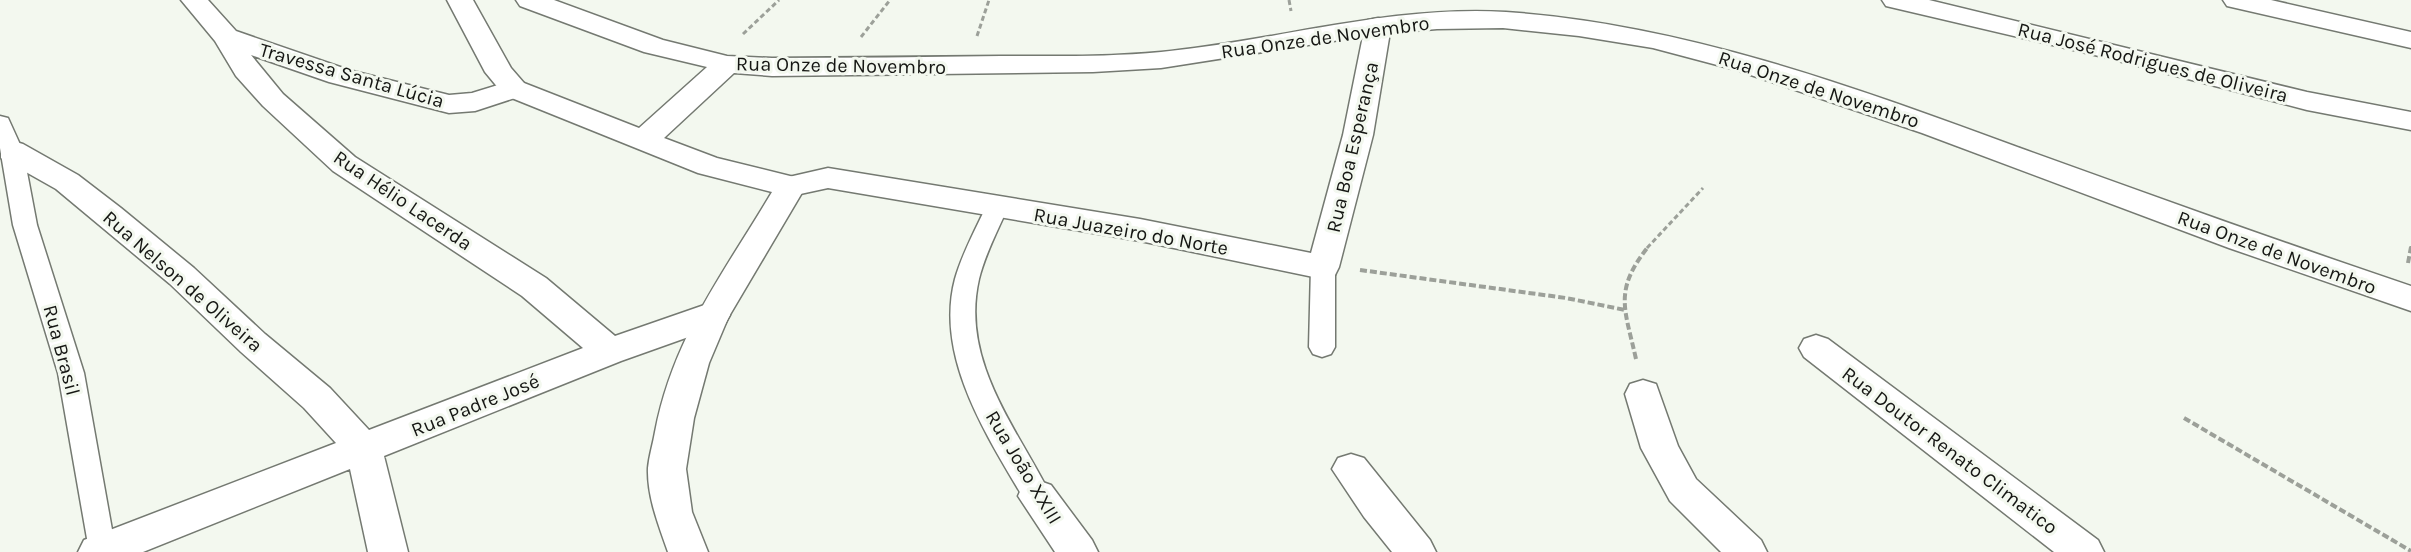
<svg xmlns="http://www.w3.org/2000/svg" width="2411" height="552" font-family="Karla,sans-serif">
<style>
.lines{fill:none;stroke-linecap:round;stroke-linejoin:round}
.service-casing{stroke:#747971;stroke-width:3}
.minor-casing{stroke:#747971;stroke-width:3}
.tertiary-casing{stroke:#747971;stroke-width:3}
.path-far1{stroke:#9ca099;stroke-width:3;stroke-dasharray:5 3;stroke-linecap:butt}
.path{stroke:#9ca099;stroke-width:4;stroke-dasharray:7 3;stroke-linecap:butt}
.service{fill:#fff;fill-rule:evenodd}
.minor{fill:#fff;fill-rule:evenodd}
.tertiary{fill:#fff;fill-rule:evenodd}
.labels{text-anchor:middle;stroke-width:6;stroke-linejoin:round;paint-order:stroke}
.street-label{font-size:20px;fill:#151613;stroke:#f3f8ef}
</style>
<rect width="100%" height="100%" fill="#f3f8ef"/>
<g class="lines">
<defs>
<path id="service" d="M0 116 8 118 23 151 37 225 84 373 116 552H90L89 550 58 373 13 225 0 148Z
M997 199 1005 201 1008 207C998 230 985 254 979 279 960 361 1017 428 1051 496L1047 504 1037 508 1027 504C989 439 934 358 955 279 962 254 975 230 986 207L989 201Z
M1323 258 1331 261 1335 267V347L1331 354 1322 357 1313 354 1309 347 1311 267 1315 261Z"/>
<path id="minor" d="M181 0H208L236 31 349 70 449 95 472 93 514 80 524 83 528 89 524 95 475 111 449 113 329 82 251 55 283 94 355 157 546 278 615 336 713 302 725 306 730 315 725 324 621 361 384 456 408 552H368L350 469 143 552H78L84 540 336 443 304 408 241 352 170 284 56 189 1 158V144L12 141 23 144 78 175 121 208 194 268 265 334 330 388 369 430 583 348 522 296 333 171 263 106 236 76 215 41Z
M1882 0H1929L2307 92 2411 112V130L2307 110 2103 57 1886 6Z
M2223 0H2271L2411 32V48L2227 6Z
M1378 18 1388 20 1391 26 1373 135 1339 267 1335 275 1323 279 1140 241 828 188 791 196 780 193 776 186 780 179 828 168 1140 219 1311 253 1343 135 1365 26 1368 20Z
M1816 335 1828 339 2098 540 2104 552H2054L1804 357 1799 348 1804 339Z
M1643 380 1656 384 1678 446 1696 479 1761 540 1767 552H1721L1670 501 1641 448 1625 394 1630 384Z
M1351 454 1364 458 1430 540 1436 552H1392L1364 517 1332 469 1338 458Z
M1037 480 1051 485 1092 540 1098 552H1055L1018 496 1023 485Z"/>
<path id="tertiary" d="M447 0H473L511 68 524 83 639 128 707 67 644 52 520 6 516 0H554L663 40 727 56 772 58C848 58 924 57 1001 56 1054 56 1108 57 1161 52 1276 41 1390 5 1506 12 1684 24 1854 87 2020 148 2150 195 2280 242 2411 286V311L2229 248 1922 133 1736 70 1653 48 1579 36 1503 28 1437 29 1378 34 1161 68 1093 72 772 76 734 73 664 138 717 158 802 179 806 186 728 318 709 363 694 418 686 469 692 512 708 552H668C659 526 647 497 648 468 649 456 653 444 655 432 673 337 724 273 772 192L698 173 504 95 485 72Z"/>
</defs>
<use href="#service" class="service-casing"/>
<use href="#minor" class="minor-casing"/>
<use href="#tertiary" class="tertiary-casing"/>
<path class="path-far1" d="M1289 0 1291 11
M743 34 779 0
M977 36 989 0
M861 37 890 0
M1647 248 1703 188
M2411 248V246"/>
<path class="path" d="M2408 263 2411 247
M1360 270 1566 298 1625 310
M1636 359C1625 309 1613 291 1648 247
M2184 418 2411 551"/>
<use href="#service" class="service"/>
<use href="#minor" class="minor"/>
<use href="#tertiary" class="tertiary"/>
</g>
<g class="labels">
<g class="street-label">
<text transform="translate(1325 37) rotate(-8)" y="7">Rua Onze de Novembro</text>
<text transform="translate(2153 62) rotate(14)" y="7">Rua José Rodrigues de Oliveira</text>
<text transform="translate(841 65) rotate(1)" y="7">Rua Onze de Novembro</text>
<text transform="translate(352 75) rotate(16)" y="7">Travessa Santa Lúcia</text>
<text transform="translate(1819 89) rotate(18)" y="7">Rua Onze de Novembro</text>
<text transform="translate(1352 147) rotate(-77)" y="7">Rua Boa Esperança</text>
<text transform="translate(403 200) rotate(34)" y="7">Rua Hélio Lacerda</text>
<text transform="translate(1131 231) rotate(10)" y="7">Rua Juazeiro do Norte</text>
<text transform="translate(2277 252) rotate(20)" y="7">Rua Onze de Novembro</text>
<text transform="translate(183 281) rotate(41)" y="7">Rua Nelson de Oliveira</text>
<text transform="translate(62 350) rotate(75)" y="7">Rua Brasil</text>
<text transform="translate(475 405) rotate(-22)" y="7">Rua Padre José</text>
<text transform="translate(1950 450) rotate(37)" y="7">Rua Doutor Renato Climatico</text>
<text transform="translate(1024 467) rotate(59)" y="7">Rua João XXIII</text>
</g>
</g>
</svg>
